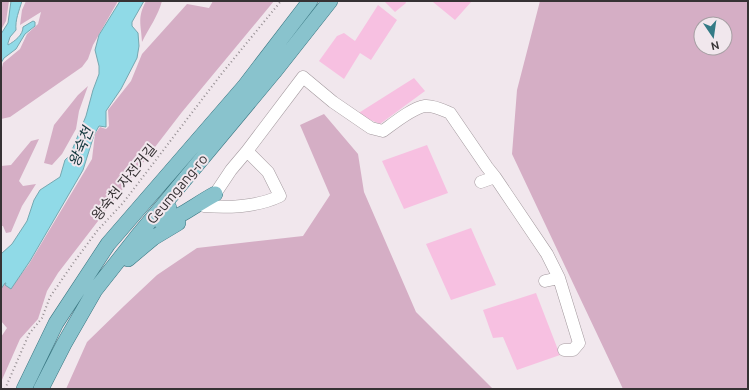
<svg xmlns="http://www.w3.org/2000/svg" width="749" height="390" font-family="Ubuntu,'Noto Sans KR',sans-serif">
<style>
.green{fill:#d5aec5;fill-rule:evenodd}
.water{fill:#90dae7;stroke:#75a8b1}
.building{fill:#f7c0e1}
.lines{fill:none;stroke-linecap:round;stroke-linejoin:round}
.minor-casing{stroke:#a3999e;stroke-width:13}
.major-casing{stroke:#397681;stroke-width:16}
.path{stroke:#958e92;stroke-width:2;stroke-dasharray:1 3;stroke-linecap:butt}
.minor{stroke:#fff;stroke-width:12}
.major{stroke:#89c3cd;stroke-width:15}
.labels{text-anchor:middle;stroke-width:4;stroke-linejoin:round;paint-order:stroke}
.street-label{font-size:14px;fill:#363234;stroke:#f1e7ed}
.water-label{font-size:15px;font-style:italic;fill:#14383e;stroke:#f1e7ed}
</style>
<rect width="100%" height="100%" fill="#f1e7ed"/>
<path class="green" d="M1 1H9L6 21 1 30Z
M26 1H118L93 45 88 59 82 67 10 117 1 119V72L3 63 20 49 27 34 38 24 41 12 20 25 22 10Z
M146 1H162C158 16 149 28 142 42 141 24 137 18 146 1Z
M213 1H274L182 112 58 273 47 291 38 319 20 339 1 382V337L7 328 1 321V289L5 282 6 283 5 285 11 288 29 264 92 159 95 134 100 127 106 129 109 126 108 110 131 81 142 54 187 4 209 8Z
M540 1H748V389H623L512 154 517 90ZM701 24H725V48H701Z
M88 86 79 111 76 129 62 154 52 165 44 163 54 125 78 95Z
M324 114 358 154 364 192 416 312 493 389H66L87 342 124 306 157 275 197 248 303 236 330 195 300 125Z
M39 139 19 181 23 186 36 184 22 206 11 232 6 233 3 226H1V166L11 165 31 141Z"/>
<path class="water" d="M11 1H22C19 11 15 20 16 30L10 37 8 43V45C15 41 23 35 23 27L33 21 35 22V26L25 34 16 49 4 58 1 63V34L8 23Z
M120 1H144L132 22V26L138 33 139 46 137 58 121 89 106 111V127L99 126 94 135 83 170 30 261 11 289 5 285 6 283H5L1 289V254L12 244 27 221 34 200 40 190 60 177 65 160 70 155 86 116 93 90 99 74V66L95 50 99 35Z"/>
<path class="building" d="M384 1H405L406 3 395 12Z
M434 1H472L455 20 433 2Z
M378 5 397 20 371 60 360 53 344 79 319 61 337 36 344 33 355 41Z
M414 78 425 91 380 124 357 114Z
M427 145 448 193 404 209 382 161Z
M471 228 496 285 451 300 426 244Z
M536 293 560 355 517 370 503 337 493 338 483 310Z"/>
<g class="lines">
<defs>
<path id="minor" d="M247 151 303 77 333 102 371 128 383 131C394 123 412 108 425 106 433 105 443 110 450 113L487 167 495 177 547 254 559 278 579 343 573 350H564
M481 182 495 177
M204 206C229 208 257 207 280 196L268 172 247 151 231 170 215 194
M545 281 559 278"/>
<path id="major" d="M169 208 159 220 164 223C182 216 198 203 215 194
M128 259 153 238 178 223
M24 389 56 323 108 244 244 87 310 1
M41 389 64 344 95 290 140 233 274 72 330 1"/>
</defs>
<use href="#minor" class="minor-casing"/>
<use href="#major" class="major-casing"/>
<path class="path" d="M5 389 29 334 42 318 50 297 74 262 97 231 123 203 223 72 281 1"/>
<use href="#minor" class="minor"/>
<use href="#major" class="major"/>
</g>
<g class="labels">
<g class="street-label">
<text transform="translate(124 182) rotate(-51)" y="5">왕숙천 자전거길</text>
<text transform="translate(177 189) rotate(-50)" y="5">Geumgang-ro</text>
</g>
<g class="water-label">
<text transform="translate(81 147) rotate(-68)" y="5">왕숙천</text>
</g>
</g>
<rect width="749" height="390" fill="none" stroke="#363234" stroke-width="4"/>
<g transform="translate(713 36) rotate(167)"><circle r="19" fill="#f1e7ed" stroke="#a69fa3"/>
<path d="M0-3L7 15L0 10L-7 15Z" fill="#347a86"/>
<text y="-6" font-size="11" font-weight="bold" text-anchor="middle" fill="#363234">N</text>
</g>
</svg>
